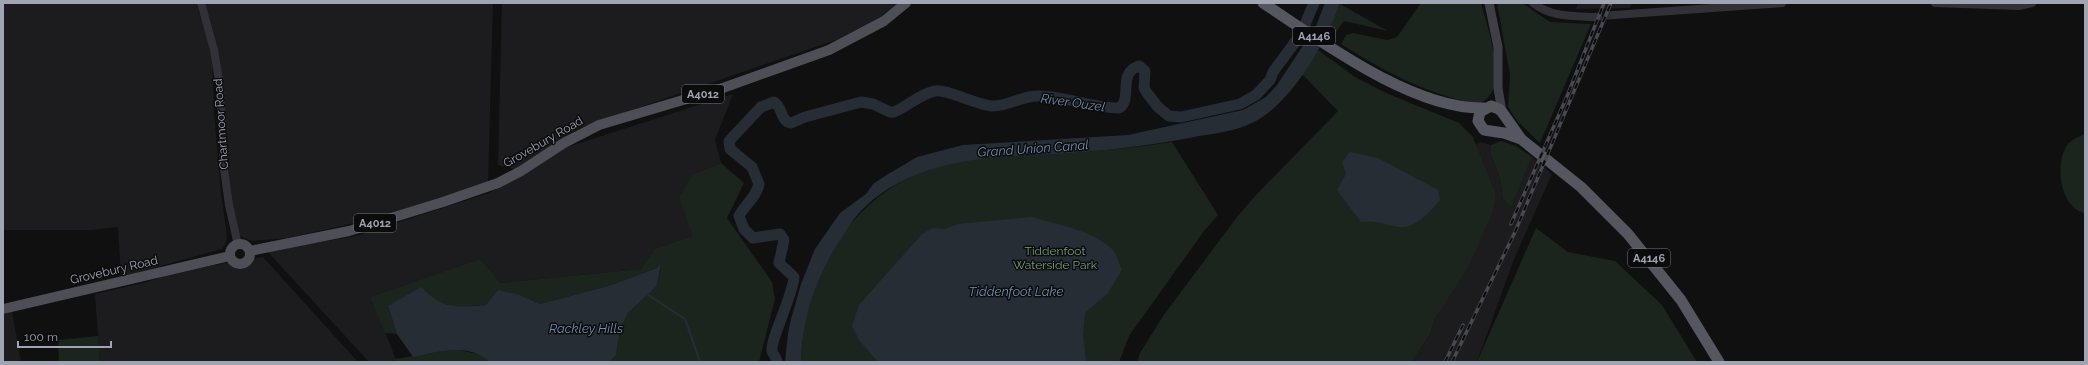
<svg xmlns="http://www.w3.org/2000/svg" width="2088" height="365" font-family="Raleway,sans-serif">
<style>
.built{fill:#1c1c1e}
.green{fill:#1c241e}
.water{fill:#262d35}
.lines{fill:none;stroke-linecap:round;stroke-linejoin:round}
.stream{stroke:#262d35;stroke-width:2}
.river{stroke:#262d35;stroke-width:11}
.tertiary-tunnel{stroke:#2d2e31;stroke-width:8;stroke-dasharray:8 4;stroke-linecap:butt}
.tertiary{stroke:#313137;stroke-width:8}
.secondary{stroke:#3f4047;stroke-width:9}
.primary{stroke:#4d4e56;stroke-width:10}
.trunk{stroke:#55565f;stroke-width:11}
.rail-casing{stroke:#484950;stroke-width:3.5}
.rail{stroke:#0b0b0c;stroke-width:2;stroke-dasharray:6;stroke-linecap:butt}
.labels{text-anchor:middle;stroke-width:3;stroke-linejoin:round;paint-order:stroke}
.shield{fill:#0b0b0c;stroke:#737681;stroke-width:1}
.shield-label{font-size:11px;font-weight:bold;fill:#a0a4b3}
.street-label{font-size:12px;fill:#a0a4b3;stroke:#0b0b0c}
.park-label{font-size:12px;fill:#769f7e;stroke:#0b0b0c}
.water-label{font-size:13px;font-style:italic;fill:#758eb0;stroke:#0b0b0c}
</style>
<rect width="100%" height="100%" fill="#101011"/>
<path class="built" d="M3 3H196L212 53 214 112 221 194 227 236 226 243 222 249 121 277 118 227 92 230H3Z
M203 3H493L488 183 376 218 288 238 252 241 240 236 232 216 222 85Z
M502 3H898L880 17 839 39 582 127 514 169 498 165Z
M1578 3H1632L1630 8 1576 9Z
M733 94 715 140 721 163 693 174V236L654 249 641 269 501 283 480 259 371 297 397 362H369L267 251 356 236 489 193 567 147Z
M1480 142 1491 145 1490 152 1500 178 1503 199 1511 207 1532 157 1552 174 1514 259 1477 362H1412L1430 334 1434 320 1496 194 1476 145Z
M263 257 358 362H100L95 294 147 282 179 271Z
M12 311 21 362H3V314Z"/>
<path class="green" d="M1421 3H1481C1487 26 1502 67 1493 90 1491 94 1485 102 1480 103 1474 105 1463 101 1456 99 1414 87 1378 68 1341 44L1346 35 1353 33 1387 40 1397 37Z
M1497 3H1522L1550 22 1591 24 1540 143 1517 121 1508 107 1510 75Z
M1340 4 1388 31 1344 21 1331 39 1325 36Z
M1318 50 1355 77 1386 93 1459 123 1473 137 1496 194 1493 211 1469 266 1434 320 1430 334 1412 362H1137L1140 353 1163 316 1237 217 1256 195 1338 111 1302 74Z
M2085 134V213C2060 209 2053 160 2069 143 2073 139 2080 136 2085 134Z
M1501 141 1516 146 1532 157 1511 207 1503 199 1500 178 1490 152 1491 145Z
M1172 142 1218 215 1204 231 1129 336 1119 362H801C802 335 806 307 817 282 820 274 825 266 829 258 853 211 894 177 946 164 982 155 1020 156 1057 154 1096 151 1134 148 1172 142Z
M721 163 744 183 727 218 772 282 775 299 759 362H609L616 355 620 330 628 313 657 286 661 263 657 268 608 286 540 304 520 295 486 305 453 307 434 300 388 306 397 334 385 333 370 297 480 259 501 283 641 269 654 249 693 236 679 197 693 174Z
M1536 228 1568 252 1615 261 1662 305 1697 362H1477Z
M98 336 100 362H59L58 340Z
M455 349 482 355 489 362H397L395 359Z"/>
<path class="water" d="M1325 3H1340C1326 42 1292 103 1254 122 1235 132 1215 133 1194 137 1149 146 1103 151 1057 154 990 157 917 158 865 207 855 216 848 228 841 239 816 276 802 318 801 362H785L788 333 791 319 801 284 815 249 840 213 866 194 873 184 885 176 917 157 963 145 1128 135 1243 110 1266 97 1277 85 1316 26Z
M1350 152 1378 158 1438 190 1440 200C1430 211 1416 229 1399 227 1384 225 1376 220 1361 222L1337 190 1346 174 1342 162Z
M1032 217C1056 224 1095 231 1113 250 1117 255 1119 264 1122 270L1108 293 1085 313 1083 334 1086 362H878L859 340 852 326 859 305 922 234 933 228 945 229 958 224Z
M661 262 657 286 628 313 620 330 616 355 609 362H489C469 342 438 352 413 357L397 334 388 306 421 287C443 310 456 307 486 305L498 290 520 295 540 304 608 286 657 268Z"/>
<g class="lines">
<path class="stream" d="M648 295 685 319 700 362"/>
<path class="river" d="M777 362C777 358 773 355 772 351 770 340 793 295 794 277L779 263 784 240 780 234 753 238 744 229 739 216C745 204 756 198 759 184L752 167 730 149 729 141 761 107 774 102C783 107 780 121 791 123L805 117 861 102 873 104 890 112H894C908 106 920 94 935 91 947 89 974 104 991 106 1007 107 1021 96 1038 96 1065 96 1092 108 1119 108 1133 100 1117 72 1139 66L1145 71 1144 88 1147 93 1158 107 1169 116 1181 117 1240 104 1256 95 1270 80 1273 72 1301 34 1314 3"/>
<path class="tertiary-tunnel" d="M1594 17 1614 15"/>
<path class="tertiary" d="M201 3 214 50 220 87 224 169 229 205 238 245
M1533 3C1551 17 1572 16 1594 17
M1935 3 2019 6 2032 3
M1614 15 1782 3"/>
<path class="secondary" d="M1489 3 1498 47V88L1502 112"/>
<path class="primary" d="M230 254a10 10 0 1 1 20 0a10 10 0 1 1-20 0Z
M250 251 349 231 443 202 498 183 521 171 564 143 599 125 720 89 829 50 884 21 906 3
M3 309 230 256"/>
<path class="trunk" d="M1263 3C1321 41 1413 110 1484 108
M1521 139 1504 133 1484 130 1478 121 1480 112 1491 106 1499 109 1502 112 1521 139 1581 187 1628 234 1681 300 1719 362"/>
<defs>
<path id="rail" d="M1511 224 1568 94 1604 3
M1445 362 1463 325
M1452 362 1515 232 1611 3"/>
</defs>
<use href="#rail" class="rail-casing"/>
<use href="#rail" class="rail"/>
</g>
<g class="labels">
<g class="shield">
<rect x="1293" y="27" width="42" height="18" rx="3"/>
<rect x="682" y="85" width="42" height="18" rx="3"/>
<rect x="354" y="214" width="42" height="18" rx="3"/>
<rect x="1628" y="249" width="42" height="18" rx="3"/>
</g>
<g class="shield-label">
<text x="1314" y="40">A4146</text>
<text x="703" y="98">A4012</text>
<text x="375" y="227">A4012</text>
<text x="1649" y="262">A4146</text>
</g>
<g class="street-label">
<text transform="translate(221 124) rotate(-94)" y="4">Chartmoor Road</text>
<text transform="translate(543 142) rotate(-30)" y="4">Grovebury Road</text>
<text transform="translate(114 270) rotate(-13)" y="4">Grovebury Road</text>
</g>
<g class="park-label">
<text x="1055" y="255">Tiddenfoot<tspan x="1055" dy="14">Waterside Park</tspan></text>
</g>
<g class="water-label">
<text transform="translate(1073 102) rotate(8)" y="5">River Ouzel</text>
<text transform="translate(1033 148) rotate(-4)" y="5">Grand Union Canal</text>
<text x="1016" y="296">Tiddenfoot Lake</text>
<text x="586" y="333">Rackley Hills</text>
</g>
</g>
<rect width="2088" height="365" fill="none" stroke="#a0a4b3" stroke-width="8"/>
<path d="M18 341v6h93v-6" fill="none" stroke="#a0a4b3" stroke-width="2"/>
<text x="24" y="341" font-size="12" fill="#a0a4b3" stroke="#0b0b0c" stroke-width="3" paint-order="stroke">100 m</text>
</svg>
